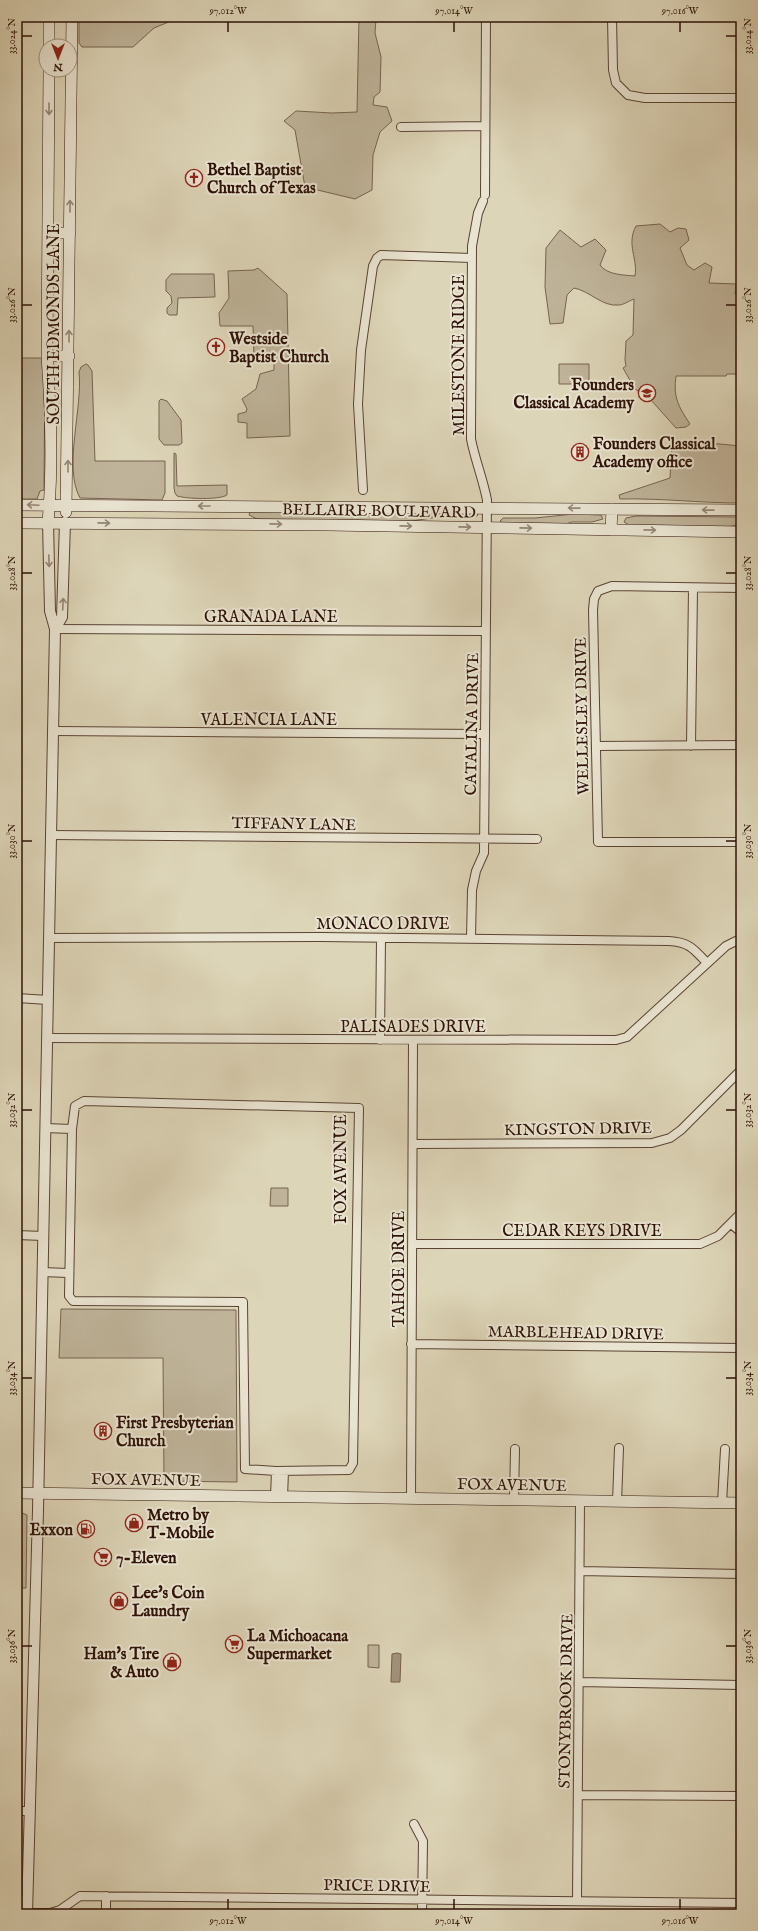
<svg xmlns="http://www.w3.org/2000/svg" width="758" height="1931" font-family="'IM FELL English',serif">
<style>
.green{fill:#bfb49a;stroke:#766350}
.water{fill:#a2937c;stroke:#745f4d}
.lines{fill:none;stroke-linecap:round;stroke-linejoin:round}
.minor-casing{stroke:#5a4333;stroke-width:10}
.tertiary-casing{stroke:#5a4333;stroke-width:12}
.secondary-casing{stroke:#2e1207;stroke-width:12}
.minor{stroke:#e9e4d1;stroke-width:8}
.tertiary{stroke:#e9e4d1;stroke-width:10}
.secondary{stroke:#e9e4d1;stroke-width:11}
.oneway{stroke:#958676}
.ticks{fill:none;stroke:#2e1207;stroke-width:1.5}
.labels{text-anchor:middle;stroke-width:4;stroke-linejoin:round;paint-order:stroke}
.poi-label{font-size:16px;font-weight:bold;fill:#2e1207;stroke:#e9e4d1;text-anchor:start}
.street-label{font-size:16px;fill:#2e1207;stroke:#e9e4d1}
.neatline{fill:none;stroke:#2e1207;stroke-width:1.5}
.ticks-label{font-size:10px;text-anchor:middle;fill:#2e1207}
</style>
<rect width="100%" height="100%" fill="#ddd5b8"/>
<filter id="stains"><feTurbulence type="fractalNoise" baseFrequency=".005" numOctaves="4"/><feColorMatrix values="0 0 0 0 .2 0 0 0 0 .09 0 0 0 0 .02 0 0 0 .5 -.17"/></filter>
<radialGradient id="worn" r=".72"><stop offset=".6" stop-color="#630" stop-opacity="0"/><stop offset="1" stop-color="#630" stop-opacity=".3"/></radialGradient>
<path class="green" d="M79 17H172L171 21 154 28 133 47H82L79 43Z
M359 17H380L376 19 375 33 381 57 380 92 374 97 373 105 387 107 392 121 380 132 373 155 372 190 355 199 305 187 295 130 284 121 296 111 332 113 357 112Z
M660 224 670 232 678 228 686 229 689 240 680 248 687 265 694 270 705 263 712 267 709 283 736 284 735 294H741L739 305V374H727L726 376H676C673 397 678 406 690 424L686 427 676 428 651 400 635 389 623 368 626 366 625 360 626 341 633 335 634 299C629 301 623 305 619 305 602 307 590 291 574 288L567 295 563 323 550 324 545 287 546 248 560 230 581 247 595 239 606 250 600 265C607 275 624 275 635 276 638 258 626 245 636 226Z
M258 268 287 294 290 436 247 438V423L238 422V414L246 412 247 409 242 399 256 389 260 374 274 370V359L254 357 253 326H220L219 313 229 298 228 271 254 270Z
M171 274H214L215 297 178 298 177 315H169L167 313V308L172 303 171 296 166 291V280Z
M17 358H45L44 490 40 491 37 499H17Z
M86 364 88 365 92 371 95 461H165V493L162 500 80 498C63 467 83 408 79 372L81 367Z
M559 364H589V384H559Z
M161 399 167 401 181 420 182 443 179 445H164L159 439V401Z
M677 440 741 446V503C700 503 660 498 620 499L619 495 670 478 672 441Z
M174 453 176 454 177 486 227 485V495C219 500 187 499 177 496L175 493 174 488Z
M250 512 476 514 478 515 475 517H438L412 521 257 519 249 515Z
M574 514 601 515 603 519 592 522H572L562 525 503 523 500 521 503 518H535Z
M636 516 741 517V524L728 527 631 526 624 522 626 518Z
M271 1188H288V1206H270Z
M61 1309 236 1310 237 1482 164 1481 163 1358H59Z
M17 1513H22L27 1515 26 1588H17Z
M368 1645H379V1668L368 1667Z"/>
<path class="water" d="M397 1653 401 1654 400 1682H391L392 1654Z"/>
<g class="lines">
<defs>
<path id="minor" d="M612 17 613 70 616 83 628 95 645 98H741
M401 127 485 126
M485 195 486 17
M363 490 358 404 361 350 373 266 377 258 381 255 472 258
M741 588 612 586 598 591 594 599 593 610 598 842H741
M55 629 486 631
M53 731 485 734
M596 746 741 745
M691 746 693 588
M51 835 537 839
M49 938 320 937 669 941C689 942 694 949 707 963
M471 938 472 890 476 871 484 853 487 500C483 479 475 460 471 439L472 246 478 213 483 201
M17 998 48 1000
M47 1038 616 1040 627 1037 726 946 736 941 741 940
M380 1040 381 938
M84 1101 359 1108 353 1463 349 1470 276 1471 245 1469 243 1302 73 1301 69 1296 72 1129 75 1106Z
M45 1128 72 1129
M413 1144 652 1143 670 1138 681 1130 741 1070
M731 1224 741 1232
M17 1235 43 1236
M413 1244H700L718 1236 741 1213
M42 1272 68 1273
M411 1344 741 1348
M275 1497 276 1471
M283 1497 284 1471
M411 1499 413 1040
M514 1500 515 1449
M617 1502 619 1448
M722 1503 725 1449
M580 1571 741 1574
M579 1682 741 1685
M578 1795 741 1796
M17 1811H30
M414 1824 423 1841 422 1914
M577 1901 580 1501
M17 1913H50L60 1910 80 1896 741 1903
M106 1914V1896"/>
<path id="tertiary" d="M55 629 62 617 65 522
M27 1914 38 1511 55 629 50 611 48 522"/>
<path id="secondary" d="M49 46V17
M48 233H70
M47 356H69
M17 505 741 510
M66 512 72 17
M48 522C53 467 51 411 47 356L49 70
M17 523 328 525 741 532
M611 530 612 509
M17 1493 741 1503"/>
</defs>
<use href="#minor" class="minor-casing"/>
<use href="#tertiary" class="tertiary-casing"/>
<use href="#secondary" class="secondary-casing"/>
<use href="#minor" class="minor"/>
<use href="#tertiary" class="tertiary"/>
<use href="#secondary" class="secondary"/>
</g>
<defs><path id="oneway-shaft" d="M-6 0H5M1.5-3L5.5 0L1.5 3" fill="none" stroke-width="1.6" stroke-linecap="round" stroke-linejoin="round"/></defs>
<g class="oneway">
<use href="#oneway-shaft" transform="translate(49 109) rotate(90)"/>
<use href="#oneway-shaft" transform="translate(70 206) rotate(-90)"/>
<use href="#oneway-shaft" transform="translate(69 336) rotate(-90)"/>
<use href="#oneway-shaft" transform="translate(68 466) rotate(-90)"/>
<use href="#oneway-shaft" transform="translate(33 505) rotate(-177)"/>
<use href="#oneway-shaft" transform="translate(204 506) rotate(180)"/>
<use href="#oneway-shaft" transform="translate(574 508) rotate(-179)"/>
<use href="#oneway-shaft" transform="translate(708 510) rotate(-179)"/>
<use href="#oneway-shaft" transform="translate(104 523) rotate(1)"/>
<use href="#oneway-shaft" transform="translate(276 524) rotate(1)"/>
<use href="#oneway-shaft" transform="translate(406 526) rotate(1)"/>
<use href="#oneway-shaft" transform="translate(465 527) rotate(1)"/>
<use href="#oneway-shaft" transform="translate(526 528) rotate(1)"/>
<use href="#oneway-shaft" transform="translate(650 530) rotate(1)"/>
<use href="#oneway-shaft" transform="translate(49 561) rotate(88)"/>
<use href="#oneway-shaft" transform="translate(63 604) rotate(-87)"/>
</g>
<path class="ticks" d="M228 22V32M454 22V32M680 22V32M22 36H32M726 36H736M22 305H32M726 305H736M22 573H32M726 573H736M22 841H32M726 841H736M22 1110H32M726 1110H736M22 1378H32M726 1378H736M22 1646H32M726 1646H736M228 1899V1909M454 1899V1909M680 1899V1909"/>
<defs>
<symbol id="church-ring" viewBox="-11 -11 22 22"><circle r="9.5" fill="#e9e4d1" stroke="#8f2418" stroke-width="1.5"/><path d="M-1.2-6h2.4v3.5h3.3v2.4h-3.3V6h-2.4V-.1h-3.3v-2.4h3.3Z" fill="#8f2418"/></symbol>
<symbol id="school-ring" viewBox="-11 -11 22 22"><circle r="9.5" fill="#e9e4d1" stroke="#8f2418" stroke-width="1.5"/><path d="M0-5L7-2L0 1L-7-2ZM-4 1L0 2.5L4 1V4Q0 6-4 4Z" fill="#8f2418"/></symbol>
<symbol id="building-ring" viewBox="-11 -11 22 22"><circle r="9.5" fill="#e9e4d1" stroke="#8f2418" stroke-width="1.5"/><path d="M-4-6H4V6H1V3H-1V6H-4ZM-2.5-4.3h1.7v1.8h-1.7ZM.8-4.3h1.7v1.8H.8ZM-2.5-1h1.7V.8h-1.7ZM.8-1h1.7V.8H.8Z" fill="#8f2418"/></symbol>
<symbol id="shop-ring" viewBox="-11 -11 22 22"><circle r="9.5" fill="#e9e4d1" stroke="#8f2418" stroke-width="1.5"/><path d="M-5-2.5h2.3a2.7 3.5 0 0 1 5.4 0H5L5.5 6h-11ZM-1.5-2.5h3a1.5 2.3 0 0 0-3 0Z" fill="#8f2418"/></symbol>
<symbol id="fuel-ring" viewBox="-11 -11 22 22"><circle r="9.5" fill="#e9e4d1" stroke="#8f2418" stroke-width="1.5"/><path d="M-5.5-6h7V0h2V4h1.3V-2.5L3-4.5l.8-.8L6-3V5H2.5V1h-1V6h-7ZM-4.2-4.7v3.2H.2V-4.7Z" fill="#8f2418"/></symbol>
<symbol id="supermarket-ring" viewBox="-11 -11 22 22"><circle r="9.5" fill="#e9e4d1" stroke="#8f2418" stroke-width="1.5"/><path d="M-6-5.5h2.5l.6 2H6L4.5 2H-2.5L-4.4-4H-6ZM-1.5 3.2a1.3 1.3 0 1 0 .1 0ZM3 3.2a1.3 1.3 0 1 0 .1 0Z" fill="#8f2418"/></symbol>
</defs>
<g fill-rule="evenodd">
<use href="#church-ring" x="184" y="168" width="20" height="20"/>
<use href="#church-ring" x="206" y="337" width="20" height="20"/>
<use href="#school-ring" x="637" y="383" width="20" height="20"/>
<use href="#building-ring" x="570" y="442" width="20" height="20"/>
<use href="#building-ring" x="93" y="1421" width="20" height="20"/>
<use href="#shop-ring" x="124" y="1513" width="20" height="20"/>
<use href="#fuel-ring" x="76" y="1519" width="20" height="20"/>
<use href="#supermarket-ring" x="93" y="1547" width="20" height="20"/>
<use href="#shop-ring" x="109" y="1591" width="20" height="20"/>
<use href="#supermarket-ring" x="224" y="1634" width="20" height="20"/>
<use href="#shop-ring" x="162" y="1652" width="20" height="20"/>
</g>
<g class="labels">
<g class="poi-label">
<text x="207" y="175">Bethel Baptist<tspan x="207" dy="18">Church of Texas</tspan></text>
<text x="229" y="344">Westside<tspan x="229" dy="18">Baptist Church</tspan></text>
<text x="634" y="390" text-anchor="end">Founders<tspan x="634" dy="18">Classical Academy</tspan></text>
<text x="593" y="449">Founders Classical<tspan x="593" dy="18">Academy office</tspan></text>
<text x="116" y="1428">First Presbyterian<tspan x="116" dy="18">Church</tspan></text>
<text x="147" y="1520">Metro by<tspan x="147" dy="18">T-Mobile</tspan></text>
<text x="73" y="1535" text-anchor="end">Exxon</text>
<text x="116" y="1563">7-Eleven</text>
<text x="132" y="1598">Lee's Coin<tspan x="132" dy="18">Laundry</tspan></text>
<text x="247" y="1641">La Michoacana<tspan x="247" dy="18">Supermarket</tspan></text>
<text x="159" y="1659" text-anchor="end">Ham's Tire<tspan x="159" dy="18">&amp; Auto</tspan></text>
</g>
<g class="street-label">
<text transform="translate(53 324) rotate(-90)" y="6">SOUTH EDMONDS LANE</text>
<text transform="translate(458 355) rotate(-90)" y="6">MILESTONE RIDGE</text>
<text transform="translate(379 510) rotate(1)" y="6">BELLAIRE BOULEVARD</text>
<text x="271" y="622">GRANADA LANE</text>
<text transform="translate(581 716) rotate(-91)" y="6">WELLESLEY DRIVE</text>
<text x="269" y="725">VALENCIA LANE</text>
<text transform="translate(471 724) rotate(-89)" y="6">CATALINA DRIVE</text>
<text transform="translate(294 823) rotate(1)" y="6">TIFFANY LANE</text>
<text x="383" y="929">MONACO DRIVE</text>
<text x="413" y="1032">PALISADES DRIVE</text>
<text transform="translate(578 1128) rotate(-1)" y="6">KINGSTON DRIVE</text>
<text transform="translate(340 1169) rotate(-90)" y="6">FOX AVENUE</text>
<text x="582" y="1236">CEDAR KEYS DRIVE</text>
<text transform="translate(398 1269) rotate(-90)" y="6">TAHOE DRIVE</text>
<text transform="translate(576 1332) rotate(1)" y="6">MARBLEHEAD DRIVE</text>
<text transform="translate(146 1479) rotate(1)" y="6">FOX AVENUE</text>
<text transform="translate(512 1484) rotate(1)" y="6">FOX AVENUE</text>
<text transform="translate(565 1701) rotate(-89)" y="6">STONYBROOK DRIVE</text>
<text transform="translate(377 1885) rotate(1)" y="6">PRICE DRIVE</text>
</g>
</g>
<rect width="758" height="1931" fill="none" stroke="#ddd5b8" stroke-width="44"/>
<g transform="translate(58 58) rotate(180)"><circle r="19" fill="#e9e4d1" stroke="#9e9080"/>
<path d="M0-3L7 15L0 10L-7 15Z" fill="#8f2418"/>
<text y="-6" font-size="11" font-weight="bold" text-anchor="middle" fill="#2e1207">N</text>
</g>
<rect x="22" y="22" width="714" height="1887" class="neatline"/>
<g class="ticks-label">
<text x="228" y="14">97.012°W</text>
<text x="454" y="14">97.014°W</text>
<text x="680" y="14">97.016°W</text>
<text transform="translate(747 36) rotate(-90)" y="4">33.024°N</text>
<text transform="translate(11 36) rotate(-90)" y="4">33.024°N</text>
<text transform="translate(747 305) rotate(-90)" y="4">33.026°N</text>
<text transform="translate(11 305) rotate(-90)" y="4">33.026°N</text>
<text transform="translate(747 573) rotate(-90)" y="4">33.028°N</text>
<text transform="translate(11 573) rotate(-90)" y="4">33.028°N</text>
<text transform="translate(747 841) rotate(-90)" y="4">33.030°N</text>
<text transform="translate(11 841) rotate(-90)" y="4">33.030°N</text>
<text transform="translate(747 1110) rotate(-90)" y="4">33.032°N</text>
<text transform="translate(11 1110) rotate(-90)" y="4">33.032°N</text>
<text transform="translate(11 1378) rotate(-90)" y="4">33.034°N</text>
<text transform="translate(747 1378) rotate(-90)" y="4">33.034°N</text>
<text transform="translate(11 1646) rotate(-90)" y="4">33.036°N</text>
<text transform="translate(747 1646) rotate(-90)" y="4">33.036°N</text>
<text x="228" y="1924">97.012°W</text>
<text x="454" y="1924">97.014°W</text>
<text x="680" y="1924">97.016°W</text>
</g>
<rect width="100%" height="100%" filter="url(#stains)"/>
<rect width="100%" height="100%" fill="url(#worn)"/>
</svg>
